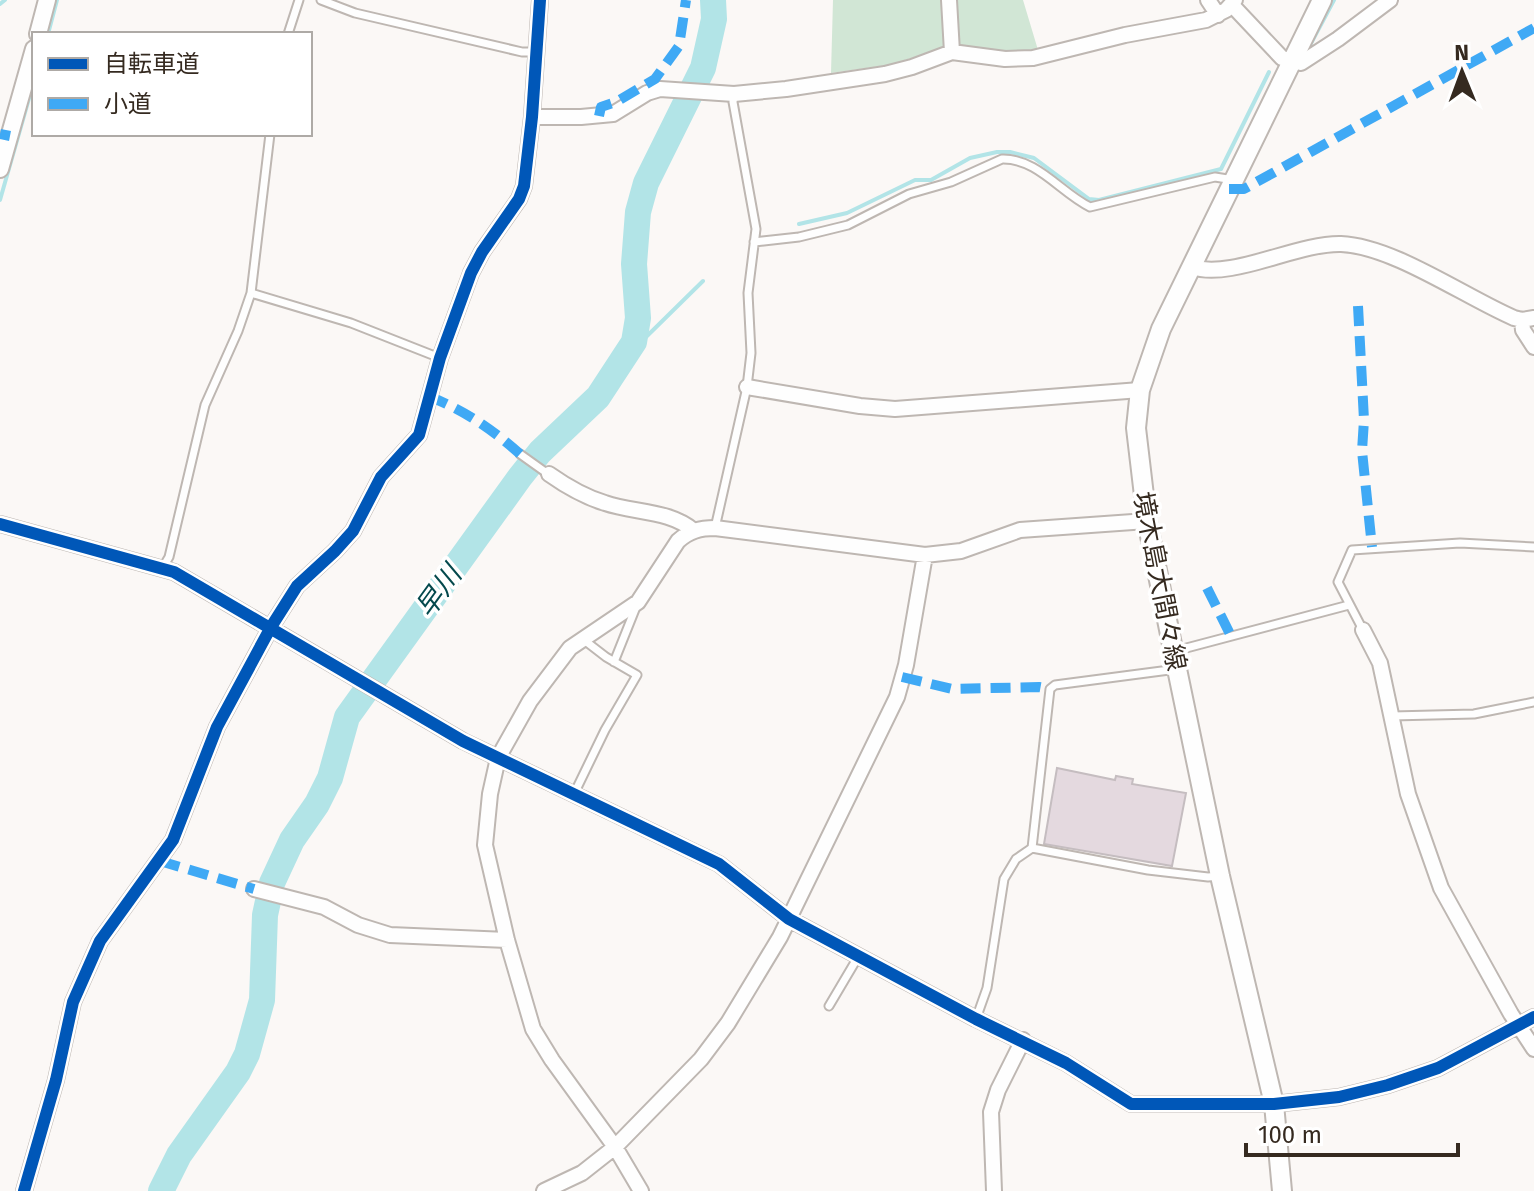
<svg xmlns="http://www.w3.org/2000/svg" width="1534" height="1191" font-family="'Fira Sans','Noto Sans JP',sans-serif">
<style>
.green{fill:#d1e6d5}
.lines{fill:none;stroke-linecap:round;stroke-linejoin:round}
.stream{stroke:#b2e4e7;stroke-width:4}
.river{stroke:#b2e4e7;stroke-width:26}
.building{fill:#e4d9df;stroke:#c5bdc0;stroke-width:2}
.service-casing{stroke:#beb7b2;stroke-width:11}
.minor-casing{stroke:#beb7b2;stroke-width:18}
.tertiary-casing{stroke:#beb7b2;stroke-width:20}
.secondary-casing{stroke:#beb7b2;stroke-width:22}
.service{stroke:#fefefe;stroke-width:7}
.minor{stroke:#fefefe;stroke-width:14}
.tertiary{stroke:#fefefe;stroke-width:16}
.secondary{stroke:#fefefe;stroke-width:18}
.quiet{stroke:#3fa9f5;stroke-width:10;stroke-dasharray:20 10;stroke-linecap:butt}
.cycleway-casing{stroke:#fff;stroke-width:17}
.cycleway{stroke:#0057b8;stroke-width:12}
.labels{text-anchor:middle;stroke-width:7;stroke-linejoin:round;paint-order:stroke}
.street-label{font-size:26px;fill:#352a20;stroke:#fff}
.water-label{font-size:28px;font-style:italic;fill:#04494d;stroke:#fff}
</style>
<rect width="100%" height="100%" fill="#fbf8f6"/>
<path class="green" d="M833 0H942L945 48 888 65 831 73Z
M955 0H1023L1038 50 1008 52 960 47 957 43Z"/>
<g class="lines">
<path class="stream" d="M0 4 5 0
M48 34 57 0
M1308 49 1334 0
M0 200 34 81
M799 224 847 213 915 180H931L970 158 997 152H1010L1034 158 1089 199 1099 200 1221 169 1269 72
M634 342 645 338 703 281"/>
<path class="river" d="M161 1191 179 1155 238 1072 247 1054 262 1000 265 915 272 883 292 840 317 804 330 778 347 717 520 477 540 452 598 397 634 342 638 318 634 264 638 212 646 183 703 68 714 19 713 0"/>
</g>
<path class="building" d="M1057 768 1115 780 1116 776 1133 779 1132 784 1186 793 1172 866 1044 844Z"/>
<g class="lines">
<defs>
<path id="service" d="M321 0 355 13 522 52H535
M288 34 299 0
M270 134 251 293 351 323 440 358
M754 242 799 237 848 225 909 194 951 182 1002 159C1037 158 1061 193 1090 207L1215 177 1234 180
M520 454 548 474
M715 528 747 387 751 353 748 293 756 229 733 102 734 94
M163 567 169 557 205 405 238 331 251 293
M1363 630 1338 582 1352 550 1460 543 1534 547
M1175 651 1349 605
M614 662 636 607
M1392 716 1474 714 1534 702
M574 794 605 730 637 675 606 657 584 640
M1032 848 1050 689 1055 685 1177 669
M829 1006 858 957
M976 1019 987 988 1004 879 1016 859 1032 848 1148 870 1208 877 1220 876"/>
<path id="minor" d="M949 0 952 52
M1208 0 1218 15
M1232 5 1282 58 1301 63 1338 39 1390 0
M532 117H581L613 114 647 93 660 89 734 94 786 89 885 74 912 67 952 52 1005 59 1033 58 1125 35 1206 20 1226 10 1235 0
M1192 267C1232 280 1296 243 1341 244 1393 246 1465 297 1514 318L1522 320 1534 318
M1522 320 1523 330 1534 347
M747 387 860 406 895 409 1140 390
M549 474C566 486 585 497 605 503 634 513 670 510 694 531
M0 524 174 572 463 741 719 864 789 919 976 1019 1066 1063 1131 1104H1274L1339 1097 1388 1085 1438 1068 1534 1017
M1363 630 1380 663 1408 794 1441 888 1511 1014 1534 1049
M254 889 324 907 358 925 390 935 507 940
M24 1191 56 1080 73 1002 100 941 173 840 217 727 271 627 297 586 335 551 353 531 381 477 419 435 440 358 471 273 482 252 519 199 524 186 532 117 540 0
M544 1191 582 1173 615 1147 701 1059 728 1023 780 937 897 697 906 665 925 555
M641 1191 615 1147 552 1060 533 1029 507 940 485 845 490 794 498 758 530 701 570 648 638 602 678 541C689 531 700 528 715 528L925 555 961 551 1020 530 1147 521
M994 1191 991 1112 998 1090 1023 1040"/>
<path id="tertiary" d="M38 34 47 0
M0 169 34 49"/>
<path id="secondary" d="M1282 1191 1274 1104 1220 876 1177 669 1147 521 1136 428 1140 390 1161 329 1322 0"/>
</defs>
<use href="#service" class="service-casing"/>
<use href="#minor" class="minor-casing"/>
<use href="#tertiary" class="tertiary-casing"/>
<use href="#secondary" class="secondary-casing"/>
<use href="#service" class="service"/>
<use href="#minor" class="minor"/>
<use href="#tertiary" class="tertiary"/>
<use href="#secondary" class="secondary"/>
<path class="quiet" d="M599 116 601 107 616 102 655 79 679 46 686 0
M0 134 10 136
M1229 189H1244L1534 28
M1358 306 1364 420 1362 451 1372 547
M428 396C464 410 492 429 520 454
M1207 588 1231 636
M902 677 952 689 1039 687 1050 689
M160 861 254 889"/>
<defs>
<path id="cycleway" d="M0 524 174 572 463 741 719 864 789 919 976 1019 1066 1063 1131 1104H1274L1339 1097 1388 1085 1438 1068 1534 1017
M24 1191 56 1080 73 1002 100 941 173 840 217 727 271 627 297 586 335 551 353 531 381 477 419 435 440 358 471 273 482 252 519 199 524 186 532 117 540 0"/>
</defs>
<use href="#cycleway" class="cycleway-casing"/>
<use href="#cycleway" class="cycleway"/>
</g>
<g class="labels">
<g class="street-label">
<text transform="translate(1160 581) rotate(79)" y="9">境木島大間々線</text>
</g>
<g class="water-label">
<text transform="translate(438 591) rotate(-54)" y="10">早川</text>
</g>
</g>
<rect x="32" y="32" width="280" height="104" fill="#ffffff" stroke="#aeaaa6" stroke-width="2"/>
<rect x="48" y="58" width="40" height="12" fill="#0057b8" stroke="#aeaaa6" stroke-width="2"/>
<text x="104" y="72" font-size="24" fill="#352a20">自転車道</text>
<rect x="48" y="98" width="40" height="12" fill="#3fa9f5" stroke="#aeaaa6" stroke-width="2"/>
<text x="104" y="112" font-size="24" fill="#352a20">小道</text>
<g transform="translate(1462 72) rotate(359)" stroke="#ffffff" stroke-width="6" paint-order="stroke">
<path d="M0-6L14 30L0 20L-14 30Z" fill="#352a20"/>
<text y="-12" font-size="22" font-weight="bold" text-anchor="middle" fill="#352a20">N</text>
</g>
<path d="M1246 1143v12h212v-12" fill="none" stroke="#352a20" stroke-width="4"/>
<text x="1258" y="1143" font-size="24" fill="#352a20" stroke="#ffffff" stroke-width="6" paint-order="stroke">100 m</text>
</svg>
